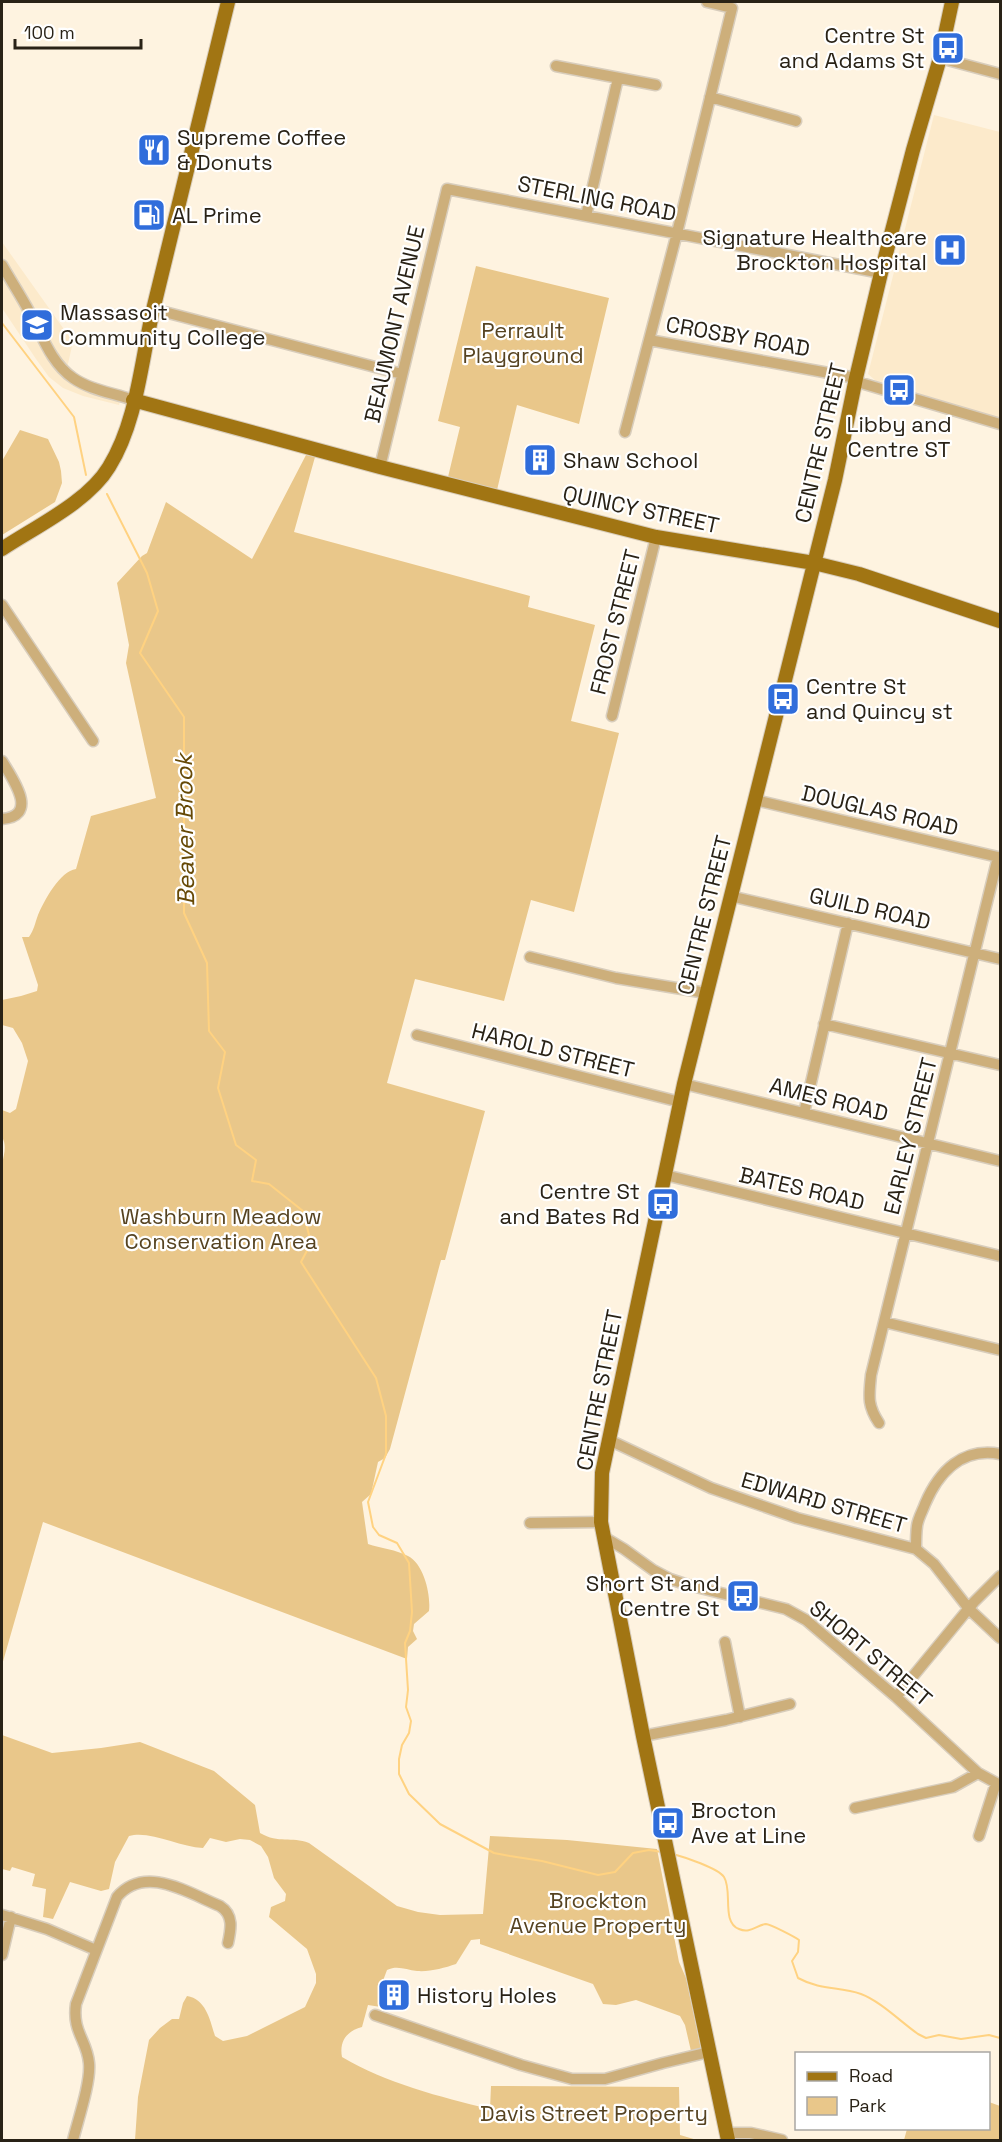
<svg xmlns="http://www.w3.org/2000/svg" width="1002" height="2142" font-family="'Space Grotesk',sans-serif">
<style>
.built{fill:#fceacb}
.green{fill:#e9c78a}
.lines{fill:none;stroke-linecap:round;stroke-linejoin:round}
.stream{stroke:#ffd281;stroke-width:2}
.minor-casing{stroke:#d8cdbc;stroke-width:13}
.major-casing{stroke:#d8cdbc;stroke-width:16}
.minor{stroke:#cdaf7b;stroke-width:10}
.major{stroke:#a17513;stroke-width:14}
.labels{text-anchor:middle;stroke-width:4.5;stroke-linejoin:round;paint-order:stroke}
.poi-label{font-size:22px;fill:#292216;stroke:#fff;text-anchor:start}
.street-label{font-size:22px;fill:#292216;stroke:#fff}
.park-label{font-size:22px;fill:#564321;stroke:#fff}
.water-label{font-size:24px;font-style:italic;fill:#664906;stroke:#fff}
</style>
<rect width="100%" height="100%" fill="#fef3e0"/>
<path class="built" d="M934 115 1000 132V418L876 381 868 374Z
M2 242 73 342 67 368 74 375 100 385 123 390 119 405 83 396 63 388 49 377 36 359 2 308Z"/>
<path class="green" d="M476 266 609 298 579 424 517 405 497 490 448 477 460 427 438 421Z
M20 430 48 439 59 462 61 471 62 483 55 502 2 535V461Z
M306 455 315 457 294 532 530 596 528 607 595 625 571 721 619 733 574 912 531 900 504 1001 415 979 387 1083 485 1111 445 1260H441L390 1449 385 1458 378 1462 371 1494 362 1502 368 1544C380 1548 397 1550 408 1556 424 1564 431 1595 429 1611L414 1624 413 1631 417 1639 408 1647 407 1659 43 1522 2 1665V1164C4 1155 7 1145 2 1137V1110L10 1113 16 1109 28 1061 22 1043 13 1028 2 1025V1000L21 996 37 991 38 985 22 937H29C34 930 35 923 38 915 44 901 60 871 76 869L91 816 156 798 126 663 129 645 117 583 142 556 147 553 166 502 252 559Z
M2 1735 52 1753 101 1748 140 1742 214 1771 255 1805 260 1833C279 1844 291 1836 309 1843L397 1906 418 1912 440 1915 483 1914 490 1836 567 1840 657 1849 679 1962 686 1978 701 2049 691 2051 685 2025 680 2016 636 2000 616 2005 603 2004 593 1984 480 1944V1939L471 1940 456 1964C444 1968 430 1972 417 1971 406 1970 398 1965 387 1970L384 1978 381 2007 368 2005 362 2027C347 2031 339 2041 342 2057 386 2083 440 2097 490 2109L491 2086 679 2087 680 2135 697 2140H135L138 2097 149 2040 160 2028 172 2019H179L183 2003 187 1996C206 1999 210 2020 215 2036L223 2041 247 2036 305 2007 316 1983V1974L307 1949 269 1917 271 1907 285 1901 286 1894 274 1878 268 1857 261 1846 250 1840 240 1839 226 1842 210 1838 203 1848C179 1847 150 1830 129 1836L115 1862 109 1889 101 1891 70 1882 53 1919 43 1917 46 1889 32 1886 35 1874 12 1867 10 1871 2 1869Z
M989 2102 1000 2106V2140H904L907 2129 988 2128Z"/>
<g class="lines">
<path class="stream" d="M2 323 74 417 86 475
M107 494 147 573 158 611 140 653 184 717V913L207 963 209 1031 225 1052 218 1088 236 1145 256 1160 252 1181 269 1184 303 1211 311 1243 301 1262 376 1378 386 1416V1454L368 1502 373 1527 379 1535 397 1543 409 1563 412 1612 410 1631 405 1643 408 1690 406 1707 411 1721 409 1733 402 1745 399 1759V1774L409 1794 440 1824 494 1853 510 1856 542 1861 598 1875 615 1872 633 1853 649 1850 662 1852
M673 1854C684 1857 718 1868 724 1877 733 1891 721 1922 739 1929 750 1934 757 1925 766 1924 770 1924 795 1937 799 1940L798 1952 792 1961 798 1978C822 1991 839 1986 861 1994 880 2001 901 2022 918 2034L926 2038 939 2035 961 2039 989 2035 1000 2038"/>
<defs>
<path id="minor" d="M940 58 1000 74
M556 66 656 85
M710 97 796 121
M586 216 618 78
M2 265C11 281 21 296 30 313 42 335 51 363 73 378 90 390 114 393 133 400
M153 309 402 374
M649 340 856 378 861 383 1000 424
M625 432 677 233 732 8 707 2
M380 467 447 189 881 273
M2 605 93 741
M612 716 656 537
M2 761C12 778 40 816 2 819
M755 800 998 857 871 1375C869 1396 867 1405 879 1423
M730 896 1000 959
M530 957 616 978 706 993
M824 1024 1000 1065
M417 1035 680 1102
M684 1084 1000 1161
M804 1113 848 923
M665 1175 1000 1256
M884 1322 1000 1350
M609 1440 711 1488 797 1518 916 1549 934 1564 969 1609 1000 1638
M530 1523 601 1522
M604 1537 624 1549 653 1570 670 1579 688 1585 786 1609 806 1620 896 1697 978 1773 1000 1785
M916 1549C916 1541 916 1533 917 1526 918 1518 923 1510 925 1504 939 1471 963 1447 1000 1454
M725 1642 740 1717
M896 1697 974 1602 1000 1576
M643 1736 726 1720 790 1704
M855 1808 953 1787 978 1773
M979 1836 996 1783
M2 1915 47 1929 96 1950
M2 1955 11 1917
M375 2015 521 2065 572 2079H605L663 2063 709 2052
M726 2133H751L782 2140
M73 2140C78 2120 91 2082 89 2063 87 2040 72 2032 76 2004L117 1897C145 1864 188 1893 220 1906 234 1915 231 1929 228 1943"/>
<path id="major" d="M133 400 380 467 656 537 814 563 859 574 1000 621
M2 549C35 527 88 502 109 467 138 420 141 359 154 306 178 204 203 103 228 2
M728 2140 643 1736 601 1522 602 1473 684 1084 835 480 856 378 881 273 913 150 940 58 952 2"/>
</defs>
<use href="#minor" class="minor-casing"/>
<use href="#major" class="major-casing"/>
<use href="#minor" class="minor"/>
<use href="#major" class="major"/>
</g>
<defs>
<symbol id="bus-square" viewBox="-11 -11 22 22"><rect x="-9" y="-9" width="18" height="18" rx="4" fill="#306ddb" stroke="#fff"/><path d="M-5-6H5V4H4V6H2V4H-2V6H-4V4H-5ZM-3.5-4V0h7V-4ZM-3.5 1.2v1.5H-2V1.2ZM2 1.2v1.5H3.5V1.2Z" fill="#fff"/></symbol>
<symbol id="restaurant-square" viewBox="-11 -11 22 22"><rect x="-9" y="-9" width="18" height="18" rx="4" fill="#306ddb" stroke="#fff"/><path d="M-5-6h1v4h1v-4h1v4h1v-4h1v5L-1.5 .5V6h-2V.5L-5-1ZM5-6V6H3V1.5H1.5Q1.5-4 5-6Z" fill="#fff"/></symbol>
<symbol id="fuel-square" viewBox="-11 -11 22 22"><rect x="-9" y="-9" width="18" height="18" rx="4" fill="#306ddb" stroke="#fff"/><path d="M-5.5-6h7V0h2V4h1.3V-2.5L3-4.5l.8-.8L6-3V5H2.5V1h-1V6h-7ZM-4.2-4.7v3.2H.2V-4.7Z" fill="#fff"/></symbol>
<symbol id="hospital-square" viewBox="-11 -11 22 22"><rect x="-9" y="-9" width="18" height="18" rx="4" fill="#306ddb" stroke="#fff"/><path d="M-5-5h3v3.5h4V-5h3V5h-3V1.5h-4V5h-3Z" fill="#fff"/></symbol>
<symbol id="university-square" viewBox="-11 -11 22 22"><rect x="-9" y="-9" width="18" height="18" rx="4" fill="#306ddb" stroke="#fff"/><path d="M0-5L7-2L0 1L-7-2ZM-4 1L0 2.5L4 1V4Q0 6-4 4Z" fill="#fff"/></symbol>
<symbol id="building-square" viewBox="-11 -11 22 22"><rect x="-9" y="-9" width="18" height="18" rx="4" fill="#306ddb" stroke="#fff"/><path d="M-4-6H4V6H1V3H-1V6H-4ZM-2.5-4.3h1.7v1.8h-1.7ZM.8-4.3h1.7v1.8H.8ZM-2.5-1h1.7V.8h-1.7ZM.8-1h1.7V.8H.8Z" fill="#fff"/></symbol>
</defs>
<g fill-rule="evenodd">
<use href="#bus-square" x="929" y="29" width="38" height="38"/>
<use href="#restaurant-square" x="135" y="131" width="38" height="38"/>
<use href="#fuel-square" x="130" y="196" width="38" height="38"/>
<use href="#hospital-square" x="931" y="231" width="38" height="38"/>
<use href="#university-square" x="18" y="306" width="38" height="38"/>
<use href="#bus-square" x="880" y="371" width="38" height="38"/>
<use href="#building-square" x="521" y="441" width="38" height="38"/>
<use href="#bus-square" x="764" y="680" width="38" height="38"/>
<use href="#bus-square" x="644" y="1185" width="38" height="38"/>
<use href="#bus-square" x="724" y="1577" width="38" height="38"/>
<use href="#bus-square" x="649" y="1804" width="38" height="38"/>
<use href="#building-square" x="375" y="1976" width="38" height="38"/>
</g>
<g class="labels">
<g class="poi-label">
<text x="925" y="43" text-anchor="end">Centre St<tspan x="925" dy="25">and Adams St</tspan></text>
<text x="177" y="145">Supreme Coffee<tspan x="177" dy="25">&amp; Donuts</tspan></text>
<text x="172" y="223">AL Prime</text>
<text x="927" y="245" text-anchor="end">Signature Healthcare<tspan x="927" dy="25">Brockton Hospital</tspan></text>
<text x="60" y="320">Massasoit<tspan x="60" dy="25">Community College</tspan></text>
<text x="899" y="432" text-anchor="middle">Libby and<tspan x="899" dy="25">Centre ST</tspan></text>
<text x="563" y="468">Shaw School</text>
<text x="806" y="694">Centre St<tspan x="806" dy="25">and Quincy st</tspan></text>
<text x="640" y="1199" text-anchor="end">Centre St<tspan x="640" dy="25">and Bates Rd</tspan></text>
<text x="720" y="1591" text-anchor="end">Short St and<tspan x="720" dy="25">Centre St</tspan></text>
<text x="691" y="1818">Brocton<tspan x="691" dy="25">Ave at Line</tspan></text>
<text x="417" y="2003">History Holes</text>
</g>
<g class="street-label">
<text transform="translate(597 198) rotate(11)" y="8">STERLING ROAD</text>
<text transform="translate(394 324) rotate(-77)" y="8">BEAUMONT AVENUE</text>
<text transform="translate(738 336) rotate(10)" y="8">CROSBY ROAD</text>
<text transform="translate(820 443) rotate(-77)" y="8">CENTRE STREET</text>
<text transform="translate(641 509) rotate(12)" y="8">QUINCY STREET</text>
<text transform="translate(615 622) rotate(-76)" y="8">FROST STREET</text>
<text transform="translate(880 810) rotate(13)" y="8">DOUGLAS ROAD</text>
<text transform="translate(870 908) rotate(13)" y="8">GUILD ROAD</text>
<text transform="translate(704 915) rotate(-76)" y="8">CENTRE STREET</text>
<text transform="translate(553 1050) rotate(14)" y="8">HAROLD STREET</text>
<text transform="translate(829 1099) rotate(14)" y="8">AMES ROAD</text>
<text transform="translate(910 1136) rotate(-76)" y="8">EARLEY STREET</text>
<text transform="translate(802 1188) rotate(13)" y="8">BATES ROAD</text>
<text transform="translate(599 1390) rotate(-79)" y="8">CENTRE STREET</text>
<text transform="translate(824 1502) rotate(16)" y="8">EDWARD STREET</text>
<text transform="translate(871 1653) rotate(40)" y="8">SHORT STREET</text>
</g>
<g class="park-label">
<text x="523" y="338">Perrault<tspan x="523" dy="25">Playground</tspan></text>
<text x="221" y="1224">Washburn Meadow<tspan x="221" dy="25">Conservation Area</tspan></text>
<text x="598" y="1908">Brockton<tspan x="598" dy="25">Avenue Property</tspan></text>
<text x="594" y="2121">Davis Street Property</text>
</g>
<g class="water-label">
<text transform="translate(185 830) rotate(-91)" y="8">Beaver Brook</text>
</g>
</g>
<rect width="1002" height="2142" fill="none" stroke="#292216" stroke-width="6"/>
<rect x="795" y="2052" width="195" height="78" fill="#ffffff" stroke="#a9a7a2" stroke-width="1.5"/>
<rect x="807" y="2072" width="30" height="9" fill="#a17513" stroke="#a9a7a2" stroke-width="1.5"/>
<text x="849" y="2082" font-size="18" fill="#292216">Road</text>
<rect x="807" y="2097" width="30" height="18" fill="#e9c78a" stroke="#a9a7a2" stroke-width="1.5"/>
<text x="849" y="2112" font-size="18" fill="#292216">Park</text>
<path d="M15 39v9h126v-9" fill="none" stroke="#292216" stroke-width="3"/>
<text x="24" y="39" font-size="18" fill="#292216" stroke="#ffffff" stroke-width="4.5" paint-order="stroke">100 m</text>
</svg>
